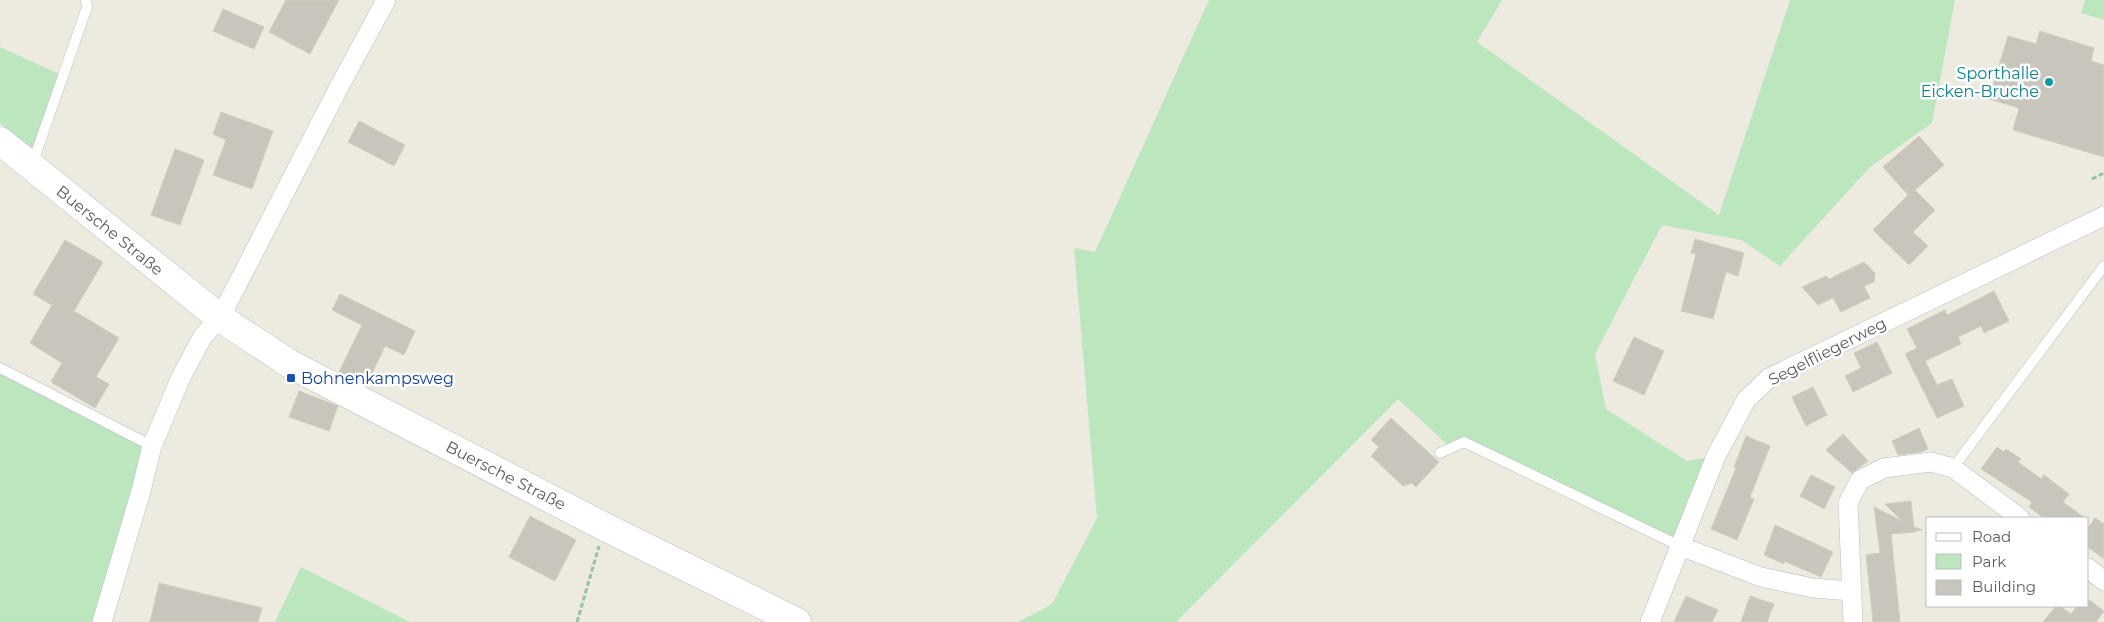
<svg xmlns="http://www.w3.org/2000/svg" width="2104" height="622" font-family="Montserrat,sans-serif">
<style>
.green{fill:#bbe6be}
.building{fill:#c8c5bd;stroke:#d2cdbe}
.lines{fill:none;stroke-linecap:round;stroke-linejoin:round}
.lane-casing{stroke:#b8bbc0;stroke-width:11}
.street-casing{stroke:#b8bbc0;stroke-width:20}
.secondary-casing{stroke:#b9bcc3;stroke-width:29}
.path{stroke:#93c5a4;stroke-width:3;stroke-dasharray:5 2.5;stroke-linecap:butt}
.lane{stroke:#fff;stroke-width:10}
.street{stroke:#fff;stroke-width:19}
.secondary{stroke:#fff;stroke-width:28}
.culture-dot{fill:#0f9aa8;stroke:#fff;stroke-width:2}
.transit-dot{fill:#1a4fb4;stroke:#fff;stroke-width:2}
.labels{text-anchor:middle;stroke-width:5;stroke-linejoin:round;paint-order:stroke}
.culture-label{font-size:16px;fill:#0d838f;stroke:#fff;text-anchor:end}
.street-label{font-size:16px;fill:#595d62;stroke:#fff}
.transit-label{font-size:16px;fill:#164399;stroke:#fff;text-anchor:start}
</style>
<rect width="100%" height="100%" fill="#edebe0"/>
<path class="green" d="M1209 0H1502L1477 42 1719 215 1790 0H1955L1932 123 1870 167 1780 266 1741 240 1662 225 1595 354 1606 409 1687 461 1716 456 1680 546 1465 442 1451 448 1398 399 1176 622H1018L1052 604 1097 518 1074 248 1095 252Z
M2085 0H2104V20L2081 13Z
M0 47 59 74 32 150 0 123Z
M0 368 152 446 102 622H0Z
M301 567 410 622H275Z"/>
<path class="building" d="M286 0H339L310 54 269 32Z
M223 9 264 27 254 49 213 31Z
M2040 31 2094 48 2091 61 2104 65V157L2013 130 2019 108 1989 99 2008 36 2036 44Z
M221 112 273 131 252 189 213 175 226 140 213 134Z
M359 121 405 145 394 166 348 142Z
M1919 136 1944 165 1915 190 1935 210 1913 232 1928 246 1909 265 1873 230 1908 195 1883 167Z
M175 149 204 160 180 225 151 215Z
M1695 239 1744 253 1738 276 1726 272 1713 319 1681 311 1696 254 1691 253Z
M65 240 103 262 74 311 119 338 96 377 109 384 95 408 51 382 62 363 30 343 52 305 33 294Z
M1864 262 1875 273 1874 282 1864 286 1870 298 1841 312 1833 298 1818 305 1802 287 1826 276 1829 279Z
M1994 291 2009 321 1984 333 1981 326 1958 337 1961 344 1925 361 1937 385 1952 379 1964 406 1937 418 1905 354 1917 348 1907 329 1945 310 1947 315Z
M340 294 415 331 404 355 385 346 366 386 339 372 362 325 332 310Z
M1634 337 1664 351 1644 395 1613 381Z
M1877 342 1892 373 1853 392 1845 376 1861 368 1854 353Z
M1813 387 1827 415 1806 426 1792 397Z
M299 391 338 406 329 431 289 417Z
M1391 418 1439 462 1416 487 1412 483 1403 486 1371 456 1379 447 1371 440Z
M1919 428 1928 449 1921 452 1898 455 1892 441Z
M1843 434 1868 461 1852 473 1826 450Z
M1746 436 1770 446 1750 497 1754 499 1737 540 1711 529 1736 468 1734 467Z
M1997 447 2004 452 2006 449 2021 459 2018 462 2041 479 2044 475 2069 494 2063 502 2085 518H2044L2029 507 2032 502 1981 469Z
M1811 475 1835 487 1824 509 1800 496Z
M1911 501 1914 527 1922 530 1915 531V532L1891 534 1900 622H1873L1866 555 1880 553 1874 507 1902 521 1885 504Z
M530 516 576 540 555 581 509 557Z
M2095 518 2104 524V559L2088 547V528Z
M1775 525 1833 552 1821 577 1784 561V564L1764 555Z
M159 583 262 608 258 622H150Z
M1686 596 1718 610 1712 622H1674Z
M1750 596 1774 604 1767 622H1741Z
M2088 599 2104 611 2096 622H2043L2056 606H2060L2071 614 2077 606H2088Z"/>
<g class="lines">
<defs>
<path id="lane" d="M32 165 87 7 86 0
M0 368 152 446
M1440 453 1464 442 1680 546
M1953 468 2104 266"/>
<path id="street" d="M1680 546 1761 577 1813 588 1852 591
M2088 568 2104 581
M102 622 141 491 152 446 181 377 203 336 220 318 339 87 386 0
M1650 622 1716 456 1746 400 1769 378 2104 216
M1853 622 1848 503 1860 480 1884 468 1931 462 1953 468 2020 518"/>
<path id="secondary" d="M0 141 220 318 290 364 605 527 797 622"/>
</defs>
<use href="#lane" class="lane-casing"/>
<use href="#street" class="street-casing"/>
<use href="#secondary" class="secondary-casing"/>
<path class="path" d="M2092 179 2104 173
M577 622 599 546"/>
<use href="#lane" class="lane"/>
<use href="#street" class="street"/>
<use href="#secondary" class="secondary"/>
</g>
<circle class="culture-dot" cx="2049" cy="82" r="5"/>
<rect class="transit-dot" x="286" y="373" width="10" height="10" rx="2.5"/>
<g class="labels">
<g class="culture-label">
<text x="2039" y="79">Sporthalle<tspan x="2039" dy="18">Eicken-Bruche</tspan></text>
</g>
<g class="street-label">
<text transform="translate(110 230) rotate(39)" y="6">Buersche Straße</text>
<text transform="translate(1827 351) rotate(-27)" y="6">Segelfliegerweg</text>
<text transform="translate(506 475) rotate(27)" y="6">Buersche Straße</text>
</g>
<g class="transit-label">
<text x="301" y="384">Bohnenkampsweg</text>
</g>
</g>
<rect x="1926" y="517" width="162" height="90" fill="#ffffff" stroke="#bdbec0"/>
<rect x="1936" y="533" width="25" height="8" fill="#ffffff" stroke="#bdbec0"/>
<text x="1972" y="542" font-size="15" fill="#595d62">Road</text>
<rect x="1936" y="554" width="25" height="15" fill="#bbe6be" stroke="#bdbec0"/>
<text x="1972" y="567" font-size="15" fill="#595d62">Park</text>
<rect x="1936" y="580" width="25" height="15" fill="#c8c5bd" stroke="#bdbec0"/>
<text x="1972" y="592" font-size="15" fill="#595d62">Building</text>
</svg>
